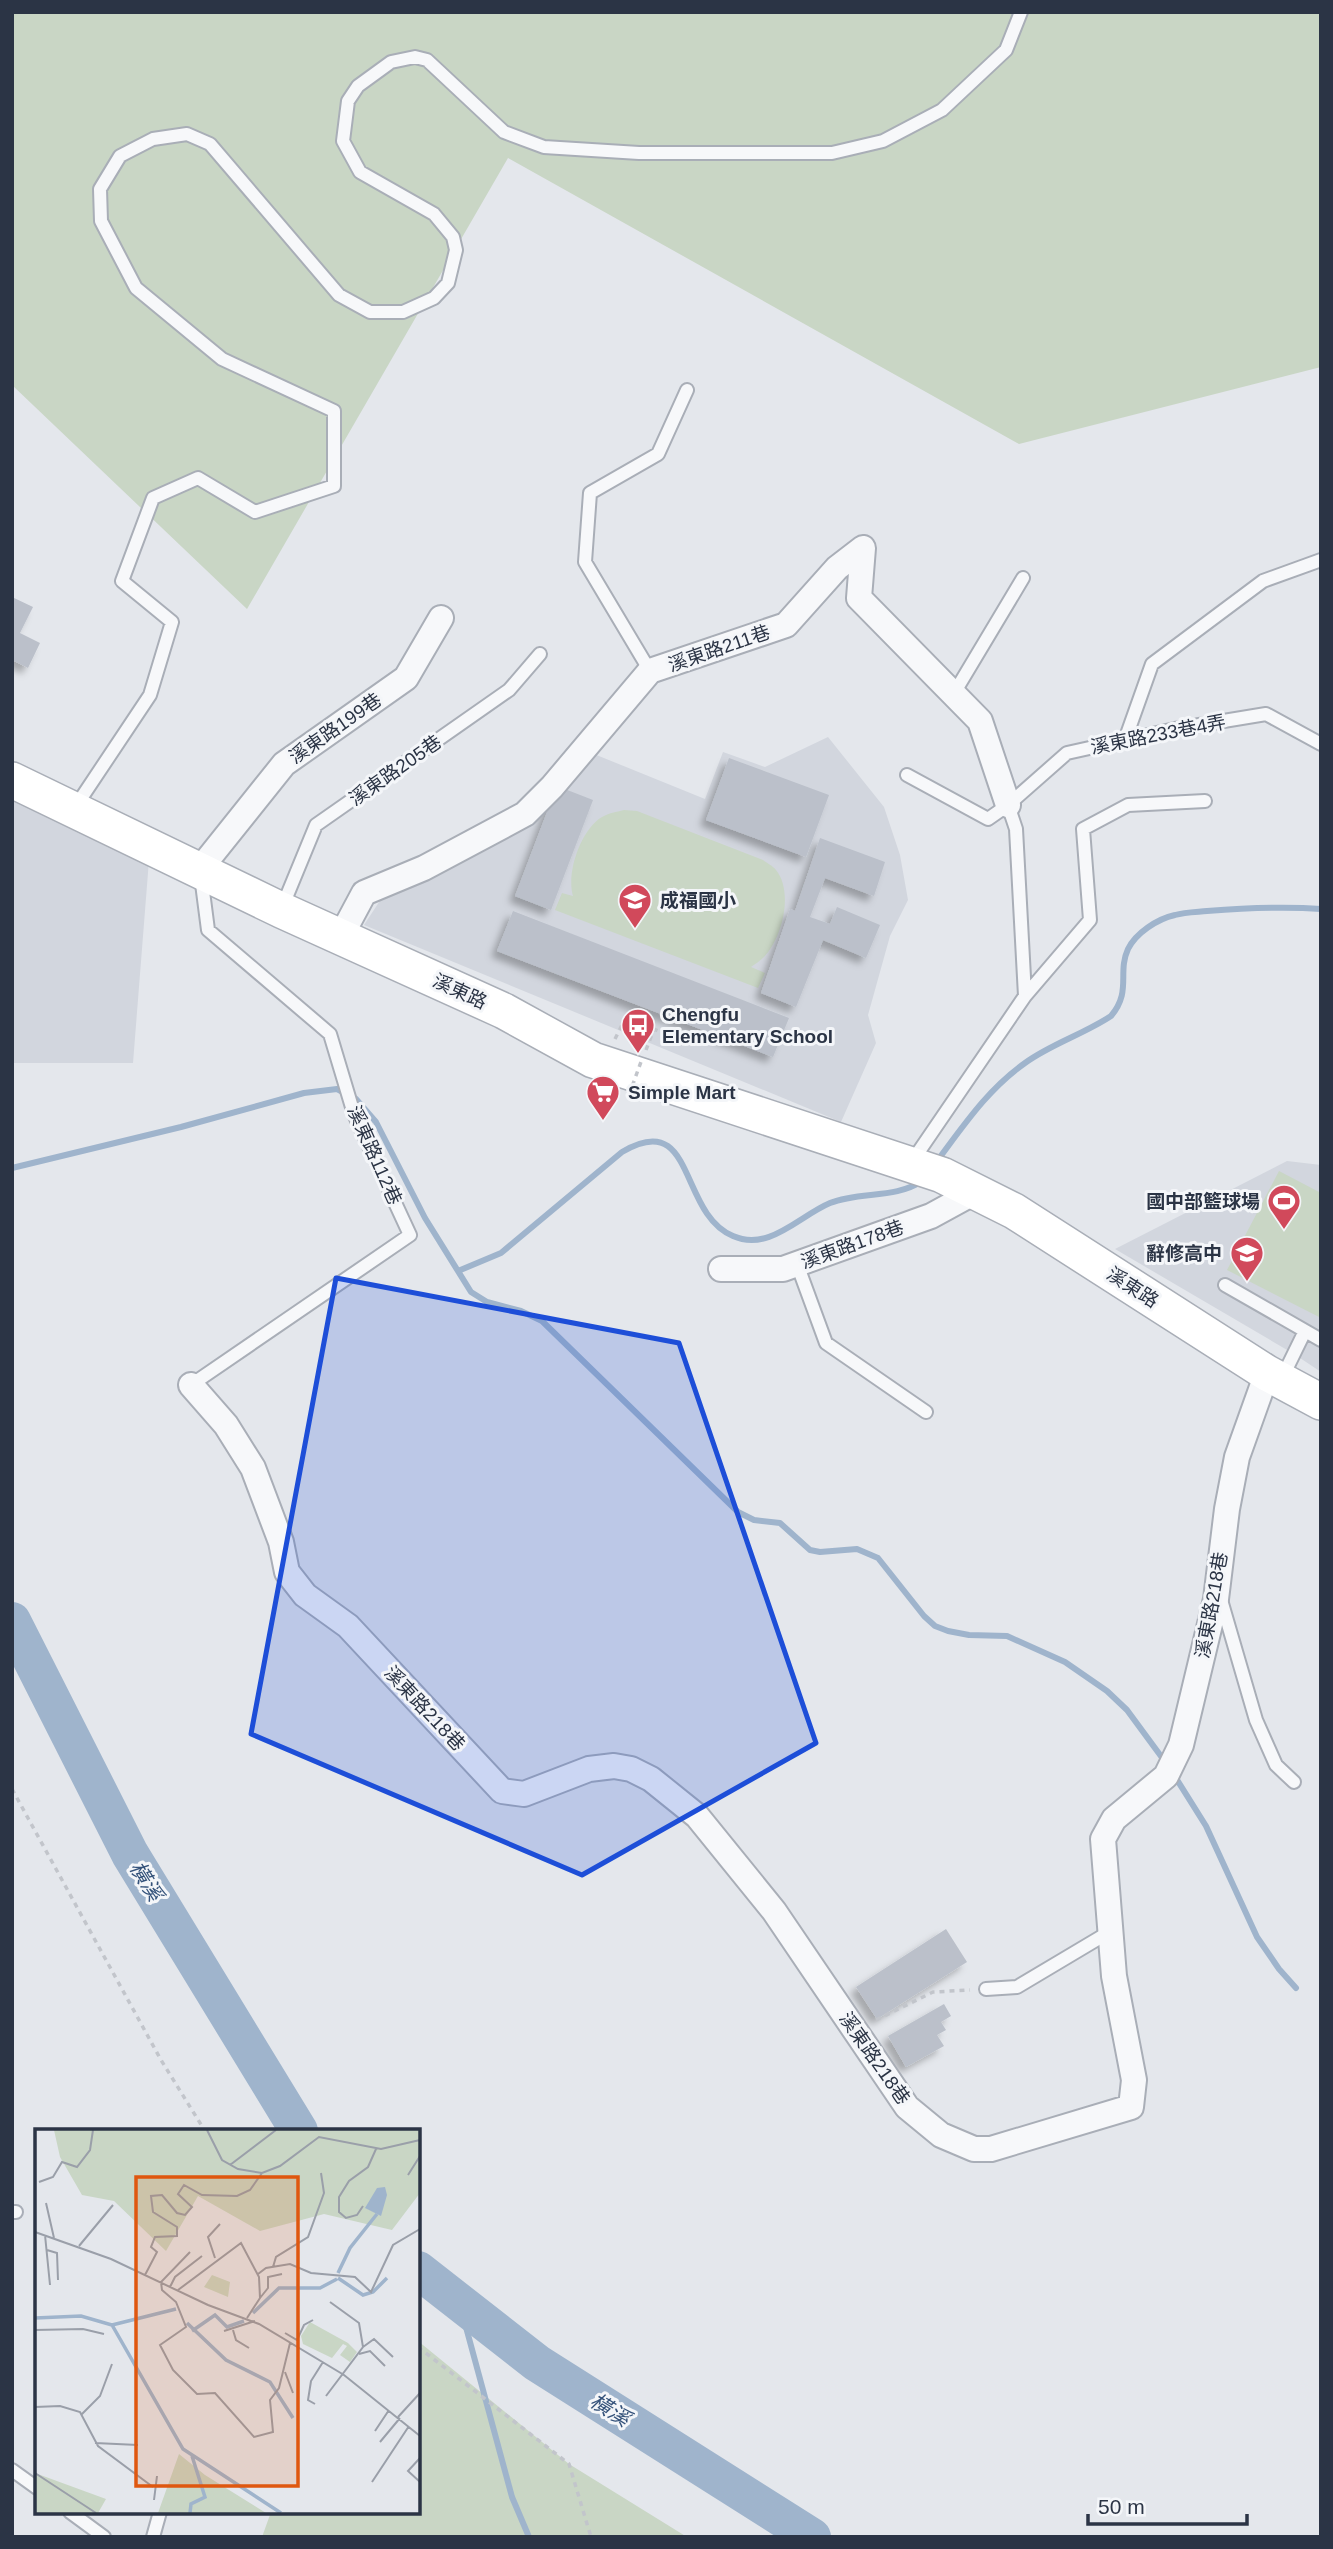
<svg xmlns="http://www.w3.org/2000/svg" width="1333" height="2549" font-family="Helvetica,'Noto Sans TC',sans-serif">
<style>
.built{fill:#d2d6de}
.green{fill:#c9d6c5}
.lines{fill:none;stroke-linecap:round;stroke-linejoin:round}
.stream{stroke:#9fb4cc;stroke-width:6}
.river{stroke:#9fb4cc;stroke-width:38}
.building{fill:#bbc0ca;filter:url(#shadow)}
.service-casing{stroke:#a9aeb7;stroke-width:16}
.minor-casing{stroke:#a9aeb7;stroke-width:28}
.secondary-casing{stroke:#a9aeb7;stroke-width:38}
.path{stroke:#c2c5cb;stroke-width:3.5;stroke-dasharray:5 5;stroke-linecap:butt}
.service{stroke:#f7f8fa;stroke-width:12}
.minor{stroke:#f7f8fa;stroke-width:24}
.secondary{stroke:#fff;stroke-width:35}
.path-bridge{stroke:#c2c5cb;stroke-width:3.5;stroke-dasharray:5 5;stroke-linecap:butt}
.marked{fill:#1d4ed8;fill-opacity:0.2;stroke:#1d4ed8;stroke-width:5;stroke-linejoin:round}
.labels{text-anchor:middle;stroke-width:6;stroke-linejoin:round;paint-order:stroke}
.street-label{font-size:19px;fill:#2b3445;stroke:#f4f6f9}
.poi-label{font-size:19px;font-weight:bold;fill:#2b3445;stroke:#f4f6f9;text-anchor:start}
.water-label{font-size:21px;font-style:italic;fill:#34527a;stroke:#f4f6f9}
.inset-river{fill:none;stroke:#9fb4cc;stroke-width:3.5}
.inset-road{fill:none;stroke:#9a9fa9;stroke-width:2}
.view{fill:#df570f;fill-opacity:0.15;stroke:#df570f;stroke-width:3.5}
.inset-edge{fill:none;stroke:#2b3445;stroke-width:3.5}
</style>
<defs>
<filter id="shadow"><feDropShadow dx="-6" dy="6" stdDeviation="3.5" flood-color="#0004"/></filter>
</defs>
<rect width="100%" height="100%" fill="#e4e7ec"/>
<path class="built" d="M828 737 884 807 900 855 908 900 890 936 868 1015 876 1043 841 1122 364 925 385 893 594 754 705 799 723 752 765 767Z
M12 797 149 860 133 1063H12Z
M1287 1161 1321 1165V1372L1294 1354 1115 1249Z"/>
<path class="green" d="M12 12H1321V367L1019 444 508 158 247 609 12 385Z
M624 810 637 811 763 860C767 863 773 866 776 870 794 892 782 939 764 957 760 961 755 964 751 967L765 973 758 988 555 910 562 893 573 896C566 873 581 829 602 817 609 813 616 812 624 810Z
M1279 1171 1321 1193V1318L1227 1270Z
M418 2341 569 2464 687 2537H262L271 2512H418Z"/>
<g class="lines">
<path class="stream" d="M937 1161C964 1125 988 1089 1025 1063 1051 1044 1084 1034 1111 1016 1132 991 1117 973 1128 949 1136 933 1157 919 1175 915 1185 912 1197 912 1207 911 1245 908 1283 906 1321 909
M12 1168 181 1127 304 1093 337 1089 356 1099 376 1122 425 1218 471 1292 487 1302 521 1311 542 1321 738 1512 754 1520 780 1523 810 1550 820 1552 857 1549 878 1558 924 1616 935 1626 948 1631 969 1635 1007 1636 1065 1662 1107 1691 1127 1710 1166 1763
M458 1271 501 1253 622 1152C696 1108 678 1213 733 1236 769 1252 799 1216 830 1203 860 1191 895 1199 922 1181
M1174 1775 1206 1826 1257 1937 1279 1969 1296 1988
M460 2305 512 2497 529 2537"/>
<path class="river" d="M12 1621 130 1854 299 2131
M418 2270 537 2363 812 2537"/>
</g>
<path class="building" d="M12 597 33 607 20 633 40 643 28 668 12 660Z
M729 758 829 795 806 857 706 820Z
M557 786 593 800 551 910 515 896Z
M820 838 885 862 874 896 825 878 810 917 830 924 837 907 880 925 866 958 823 940 796 1007 761 993 790 909 795 911Z
M513 911 789 1018 773 1057 497 951Z
M946 1929 967 1962 877 2019 856 1987Z
M944 2004 951 2016 941 2022 946 2030 937 2035 944 2046 906 2067 888 2036Z"/>
<g class="lines">
<defs>
<path id="service" d="M650 671 585 562 590 493 658 454 687 390
M953 695 1023 578
M1125 740 1152 664 1263 581 1321 560
M907 775 988 819 1008 805 1067 753 1175 729 1266 714 1321 744
M74 809 150 695 172 622 122 581 153 498 198 478 255 512 334 486V411L222 359 136 288 101 221 100 189 120 156 153 139 187 134 210 144 339 295 370 312H403L434 298 448 283 456 250 453 237 434 214 360 172 343 141 348 101 358 86 391 62 415 57 427 60 504 132 544 147 639 153H832L883 141 942 110 1006 50 1021 12
M281 910 316 825 509 690 540 654
M1025 996 1090 920 1083 829 1128 805 1205 801
M911 1163 1025 996 1016 829 1008 805
M797 1264 826 1343 926 1412
M1225 1285 1321 1340
M1282 1378 1305 1331
M191 1385 410 1235 354 1114 330 1034 208 930 201 876
M1221 1600 1256 1720 1276 1765 1294 1782
M986 1989 1017 1987 1111 1931
M12 2212H16
M12 2470 37 2488
M70 2512 104 2537
M153 2537 160 2512"/>
<path id="minor" d="M200 869 284 764 406 678 441 618
M341 936 364 893 424 868 525 814 552 787 650 671 786 625 837 568 863 548 859 598 980 721 1008 805
M721 1269H783L931 1216 975 1192
M191 1385 226 1425 253 1468 281 1542 287 1572 305 1595 348 1626 502 1791 524 1794 589 1769 614 1766 631 1769 651 1779 697 1816 774 1911 907 2107 941 2135 974 2149H991L1131 2107 1134 2080 1114 1976 1103 1839 1114 1819 1166 1776 1181 1745 1216 1599 1227 1509 1237 1457 1267 1373"/>
<path id="secondary" d="M12 780 281 910 504 1011 593 1060 942 1175 1014 1211 1267 1373 1321 1402"/>
</defs>
<use href="#service" class="service-casing"/>
<use href="#minor" class="minor-casing"/>
<use href="#secondary" class="secondary-casing"/>
<path class="path" d="M615 1039 623 1023 630 1025 636 1022 684 1041
M646 1050 654 1029
M12 1789 161 2060 205 2131
M876 2020 933 1992 970 1990
M418 2347 569 2464 591 2537"/>
<use href="#service" class="service"/>
<use href="#minor" class="minor"/>
<use href="#secondary" class="secondary"/>
<path class="path-bridge" d="M629 1095 642 1059"/>
</g>
<path class="marked" d="M336 1278 679 1343 816 1743 582 1875 251 1734Z"/>
<defs>
<symbol id="school-pin" viewBox="-11 -11 22 30"><path d="M0 17L-7.5 6A9.5 9.5 0 1 1 7.5 6Z" fill="#d1495b" stroke="#f4f6f9"/><path d="M0-5L7-2L0 1L-7-2ZM-4 1L0 2.5L4 1V4Q0 6-4 4Z" fill="#fff"/></symbol>
<symbol id="bus-pin" viewBox="-11 -11 22 30"><path d="M0 17L-7.5 6A9.5 9.5 0 1 1 7.5 6Z" fill="#d1495b" stroke="#f4f6f9"/><path d="M-5-6H5V4H4V6H2V4H-2V6H-4V4H-5ZM-3.5-4V0h7V-4ZM-3.5 1.2v1.5H-2V1.2ZM2 1.2v1.5H3.5V1.2Z" fill="#fff"/></symbol>
<symbol id="supermarket-pin" viewBox="-11 -11 22 30"><path d="M0 17L-7.5 6A9.5 9.5 0 1 1 7.5 6Z" fill="#d1495b" stroke="#f4f6f9"/><path d="M-6-5.5h2.5l.6 2H6L4.5 2H-2.5L-4.4-4H-6ZM-1.5 3.2a1.3 1.3 0 1 0 .1 0ZM3 3.2a1.3 1.3 0 1 0 .1 0Z" fill="#fff"/></symbol>
<symbol id="stadium-pin" viewBox="-11 -11 22 30"><path d="M0 17L-7.5 6A9.5 9.5 0 1 1 7.5 6Z" fill="#d1495b" stroke="#f4f6f9"/><path d="M0-5a6.5 5 0 1 0 0 10a6.5 5 0 1 0 0-10ZM-3.5-1.8h7v3.6h-7Z" fill="#fff"/></symbol>
</defs>
<g fill-rule="evenodd">
<use href="#school-pin" x="616" y="881" width="38" height="52"/>
<use href="#bus-pin" x="619" y="1006" width="38" height="52"/>
<use href="#supermarket-pin" x="584" y="1073" width="38" height="52"/>
<use href="#stadium-pin" x="1265" y="1182" width="38" height="52"/>
<use href="#school-pin" x="1228" y="1234" width="38" height="52"/>
</g>
<g class="labels">
<g class="street-label">
<text transform="translate(719 648) rotate(-19)" y="7">溪東路211巷</text>
<text transform="translate(335 728) rotate(-35)" y="7">溪東路199巷</text>
<text transform="translate(1158 734) rotate(-11)" y="7">溪東路233巷4弄</text>
<text transform="translate(395 770) rotate(-35)" y="7">溪東路205巷</text>
<text transform="translate(460 991) rotate(25)" y="7">溪東路</text>
<text transform="translate(375 1155) rotate(66)" y="7">溪東路112巷</text>
<text transform="translate(852 1244) rotate(-20)" y="7">溪東路178巷</text>
<text transform="translate(1133 1287) rotate(33)" y="7">溪東路</text>
<text transform="translate(1211 1605) rotate(-80)" y="7">溪東路218巷</text>
<text transform="translate(425 1708) rotate(47)" y="7">溪東路218巷</text>
<text transform="translate(875 2058) rotate(55)" y="7">溪東路218巷</text>
</g>
<g class="poi-label">
<text x="660" y="907">成福國小</text>
<text x="662" y="1021">Chengfu<tspan x="662" dy="22">Elementary School</tspan></text>
<text x="628" y="1099">Simple Mart</text>
<text x="1260" y="1208" text-anchor="end">國中部籃球場</text>
<text x="1222" y="1260" text-anchor="end">辭修高中</text>
</g>
<g class="water-label">
<text transform="translate(146 1881) rotate(58)" y="7">橫溪</text>
<text transform="translate(610 2410) rotate(32)" y="7">橫溪</text>
</g>
</g>
<g transform="translate(35 2129)">
<rect width="385" height="385" fill="#e4e7ec"/>
<path d="M19 1H385V64L357 101 289 85 225 102 163 67 131 122 79 72 47 66 25 28ZM177 146 195 153 193 168 169 158ZM275 193 313 214 322 223 315 233 305 226 312 217 308 215 297 229 268 215 266 207ZM144 325 170 346 231 384H123ZM0 344 71 370 63 384H0Z" fill="#c9d6c5"/>
<path d="M350 58 352 66 346 87 330 79 342 59Z" fill="#9fb4cc"/>
<path class="inset-river" d="M303 144 315 119 342 85M303 149 328 166 338 163 352 149M218 184 244 159H285L302 150M0 189 46 187 77 196 148 320 246 384M152 194 191 231 235 253 258 289M77 196 141 180M157 202 180 186 192 198 209 192M155 384 156 375 170 368 157 327"/>
<path class="inset-road" d="M172 1 187 31 203 40 227 44 245 37 284 8 346 20 385 11M195 36 241 1M373 46 385 27M4 53 18 48 27 33 42 38 55 21 58 1M11 74 19 109M328 77 322 86 311 89 304 83V68L314 52 333 38 341 20M0 103 76 130 173 176 224 195 309 246 385 307M10 106 15 156M44 117 78 76M12 121 22 124 23 151M155 123 126 153 127 161 141 173 151 198 125 216 138 241 162 265 180 264 219 308 238 303 235 271 244 259 255 214M180 129 173 108 185 95M238 138 241 128 273 108 289 64 286 44M223 145 231 139 255 135 276 144 320 148 336 163 358 116 385 100M110 146 122 123 116 118 120 108 142 107V98L118 83 116 67 127 66 142 84 150 86 157 78 143 65 149 56 167 66 202 67 215 61 227 44M135 158 140 148 167 127M143 161 206 114 224 148 225 169 212 189M225 169 233 159V148L247 145M0 201 48 200 69 205M198 201 201 211 214 219M189 202 220 192M250 204 262 211 269 196 278 191M328 218 339 210 358 228M324 225 335 222 350 237M250 243 258 264M291 267 328 218 324 194 295 173M280 275 273 271 276 252 288 233M0 278 25 277 45 283 63 317 118 358M47 285 65 267 77 235M363 288 385 264M340 302 354 281M345 313 365 289M60 314 103 316M385 329 373 342 385 353M0 344 61 384M337 353 374 297M119 371 122 347"/>
<path class="view" d="M101 48H263V357H101Z"/>
<rect width="385" height="385" class="inset-edge"/>
</g>
<rect width="1333" height="2549" fill="none" stroke="#2b3445" stroke-width="28"/>
<path d="M1088 2514v10h159v-10" fill="none" stroke="#2b3445" stroke-width="3.5"/>
<text x="1098" y="2514" font-size="21" fill="#2b3445" stroke="#f4f6f9" stroke-width="5" paint-order="stroke">50 m</text>
</svg>
